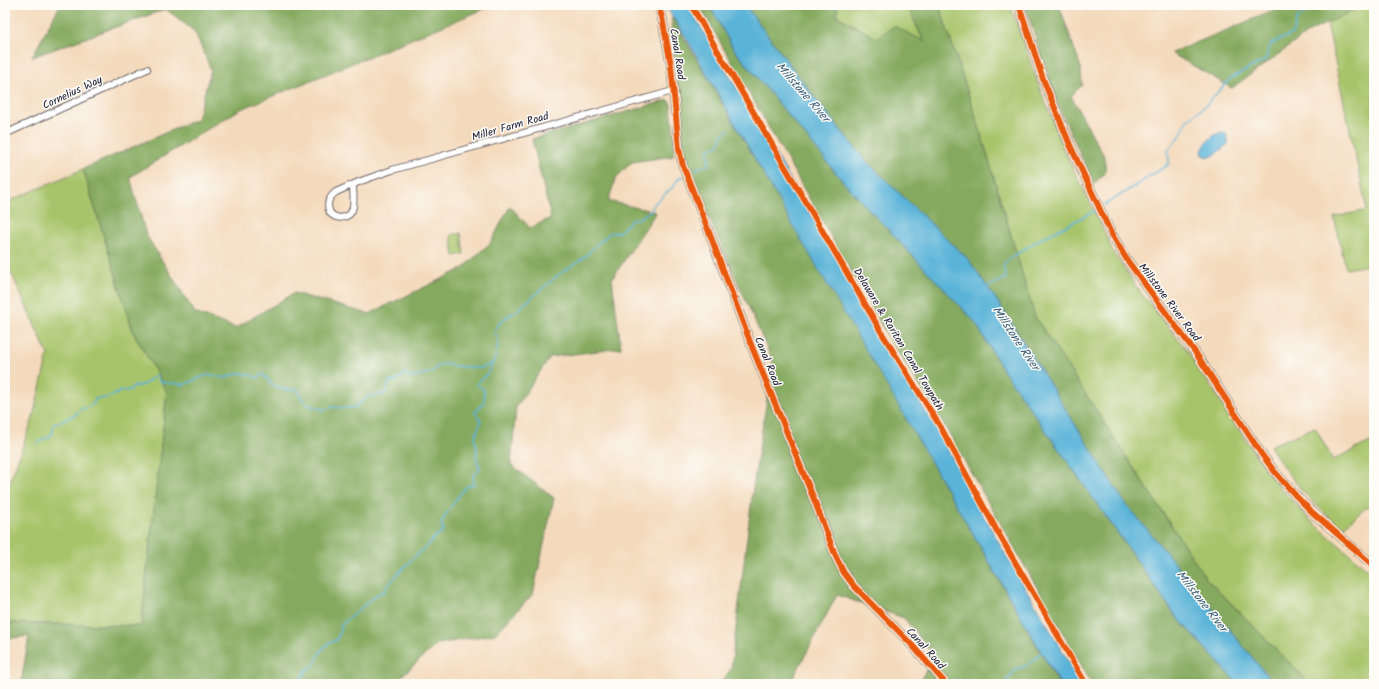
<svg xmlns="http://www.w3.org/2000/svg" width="1379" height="689" font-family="Kalam,sans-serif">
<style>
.green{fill:#a7c46b;stroke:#647353}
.forest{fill:#85aa5f;stroke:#54664d}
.water{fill:#5ab3d8;stroke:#3e6a8a}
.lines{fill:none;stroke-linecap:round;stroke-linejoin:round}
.stream{stroke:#5ab3d8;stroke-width:1.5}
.street-casing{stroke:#6c6268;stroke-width:8}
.secondary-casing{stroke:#6c6268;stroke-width:10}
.street{stroke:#fff;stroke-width:6}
.secondary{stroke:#fae7c3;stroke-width:9}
.cycleway-casing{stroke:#fdfcf7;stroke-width:8}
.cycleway{stroke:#e8590c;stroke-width:6}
.labels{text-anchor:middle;stroke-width:3;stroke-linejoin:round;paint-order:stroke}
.street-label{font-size:11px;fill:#22223b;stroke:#fdfcf7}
.water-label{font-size:12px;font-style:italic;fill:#385c7a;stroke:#fdfcf7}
</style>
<rect width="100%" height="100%" fill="#fdfcf7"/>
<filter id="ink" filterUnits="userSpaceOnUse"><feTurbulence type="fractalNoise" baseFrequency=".025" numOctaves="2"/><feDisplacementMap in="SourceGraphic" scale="8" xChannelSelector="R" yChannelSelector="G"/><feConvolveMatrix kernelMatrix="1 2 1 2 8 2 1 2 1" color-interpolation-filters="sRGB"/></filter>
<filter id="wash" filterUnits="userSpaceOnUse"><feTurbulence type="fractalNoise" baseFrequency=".012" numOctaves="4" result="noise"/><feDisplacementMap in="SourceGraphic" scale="16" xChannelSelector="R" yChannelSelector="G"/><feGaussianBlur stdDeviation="0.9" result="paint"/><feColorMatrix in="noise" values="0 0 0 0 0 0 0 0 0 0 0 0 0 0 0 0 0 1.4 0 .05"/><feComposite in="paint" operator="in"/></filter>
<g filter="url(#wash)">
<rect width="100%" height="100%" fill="#f4dabc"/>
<path class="green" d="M837 5H875L909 9 924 42 876 38 837 16Z
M939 5H1010L1040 89 1068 159 1100 222 1114 254 1141 293 1187 350 1259 460 1279 487 1309 519 1374 575V684H1310L1205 577 1035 317 979 127Z
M1330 5H1374V264L1346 269 1334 217 1367 210 1326 19Z
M83 169 134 334 150 361 167 392 141 626 5 623V495L32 421 48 355 5 259V203Z
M461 233 464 254 454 256 451 235Z
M1315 427 1333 460 1374 440V501L1341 529 1304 493 1284 468 1270 446Z"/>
<path class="forest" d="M60 5H494L239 110 130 177 146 235 195 313 236 328 294 293 369 314 462 269 491 242 510 206 530 228 551 218 532 139 668 100 671 104 675 148 673 156 632 162 616 178 608 201 656 212 612 279 621 348 550 357 516 407 511 465 554 498 533 594 495 634 437 644 393 684H21L29 636 5 639V623L141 626 167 392 150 361 134 334 83 169 197 119 211 70 195 32 166 9 32 57Z
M699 5H709L733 48 846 185 975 322 1003 370 1177 618 1238 684H1092L935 409 890 340Z
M745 5H837V16L876 38 894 26 924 41 909 9 875 5H939L979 127 1035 317 1205 577 1310 684H1274L1123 500 998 302 968 259 865 160 811 93Z
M1025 5H1059L1081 68 1082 85 1071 96 1104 156 1106 172 1094 184 1057 103Z
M1287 5H1364L1309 32 1232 88 1171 53Z
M672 17 880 372 1059 684H918L934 656 904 618 837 595 790 684H720L731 669 754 480 773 362 704 206 693 178 684 150 677 68 671 32Z"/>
<path class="water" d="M665 5H688L827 242 875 327 935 427 1003 550 1082 684H1060L880 374 800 238 685 36Z
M709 5H745L811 93 865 160 968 259 998 302 1123 500 1274 684H1238L1176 616 1003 370 975 322 846 185 733 48Z
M1221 132 1226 134 1228 139V144L1213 156 1208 157 1203 155 1202 151C1206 142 1211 136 1221 132Z"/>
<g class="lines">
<path class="stream" d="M689 173C694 166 703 169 709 164L708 150 711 147H715L719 144 723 134 729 129
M1105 205 1169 164 1168 150 1180 136 1187 120 1204 107 1231 78 1265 60 1271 44 1292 34 1297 19 1314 5
M987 287 1006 278 1003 264 1012 257 1039 240 1096 210
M37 444 43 439 50 437 53 431V425L75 415 81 409 84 408 86 409 94 403 95 399 100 398H107L122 391 130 390 133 387 145 384 156 375 158 377V380C165 386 175 381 183 385 192 382 200 376 210 375 215 374 219 378 224 378 230 377 234 374 239 373 243 373 247 375 252 375L254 377 257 378 263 374 272 385 286 390 296 389 299 391 300 396 306 404 324 410 332 407 349 408 355 407 367 397 384 394 387 391 388 384 390 381C399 383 400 376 406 373L409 378 432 372 438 366 446 364 454 366 481 368 493 363
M953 682 955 680 969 681 974 684
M295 684 301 679 307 670 314 665 321 651 328 644 336 640 339 635 341 625 376 595 385 591 386 587 411 560 431 542 436 536 441 534 444 529 441 525C444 515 460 493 467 486L473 485 475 483 473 479 474 474 479 470 480 467C475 460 476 455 477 447 477 444 475 441 475 438 476 432 479 427 481 422L475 412 484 403V390L476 384C479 381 483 379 485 376 493 366 499 350 498 337L494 334C495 325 506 316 514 313L558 275 585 257 595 246 610 233 619 232 633 219H638L651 210 655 203 672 188 679 178 683 176
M1004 684 1016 669 1026 666 1032 662 1039 654 1042 651"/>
</g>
</g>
<g filter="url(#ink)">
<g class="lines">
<defs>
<path id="street" d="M5 134 147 69
M353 186C353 196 357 214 344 217 338 219 334 217 330 213 326 204 328 198 336 192L361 181 392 170 673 91"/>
<path id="secondary" d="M658 5 662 17 671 65 679 149 683 166 709 232 752 347 813 497 836 557 844 573 854 586 912 645 946 684
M1019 5 1043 79 1070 145 1110 231 1127 260 1195 352 1262 455 1275 472 1296 496 1312 512 1374 566"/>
</defs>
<use href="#street" class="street-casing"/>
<use href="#secondary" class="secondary-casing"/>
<use href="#street" class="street"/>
<use href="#secondary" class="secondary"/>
<defs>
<path id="cycleway" d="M658 5 662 17 671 65 679 149 683 166 709 232 752 347 813 497 836 557 844 573 854 586 912 645 946 684
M691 5 883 335 940 426 997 531 1086 684
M1019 5 1043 79 1070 145 1110 231 1127 260 1195 352 1262 455 1275 472 1296 496 1312 512 1374 566"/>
</defs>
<use href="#cycleway" class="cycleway-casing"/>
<use href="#cycleway" class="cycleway"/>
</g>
</g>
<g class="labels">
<g class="street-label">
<text transform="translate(678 54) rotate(81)" y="4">Canal Road</text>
<text transform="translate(72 92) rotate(-25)" y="4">Cornelius Way</text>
<text transform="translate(510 126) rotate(-16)" y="4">Miller Farm Road</text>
<text transform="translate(1170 302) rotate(53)" y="4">Millstone River Road</text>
<text transform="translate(899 339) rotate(59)" y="4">Delaware &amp; Raritan Canal Towpath</text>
<text transform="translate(768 361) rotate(68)" y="4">Canal Road</text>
<text transform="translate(926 648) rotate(48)" y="4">Canal Road</text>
</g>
<g class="water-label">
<text transform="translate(803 92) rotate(49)" y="4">Millstone River</text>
<text transform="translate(1016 338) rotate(56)" y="4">Millstone River</text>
<text transform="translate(1202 601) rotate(52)" y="4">Millstone River</text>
</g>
</g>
<rect width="1379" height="689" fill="none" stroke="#fdfcf7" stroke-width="20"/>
</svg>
